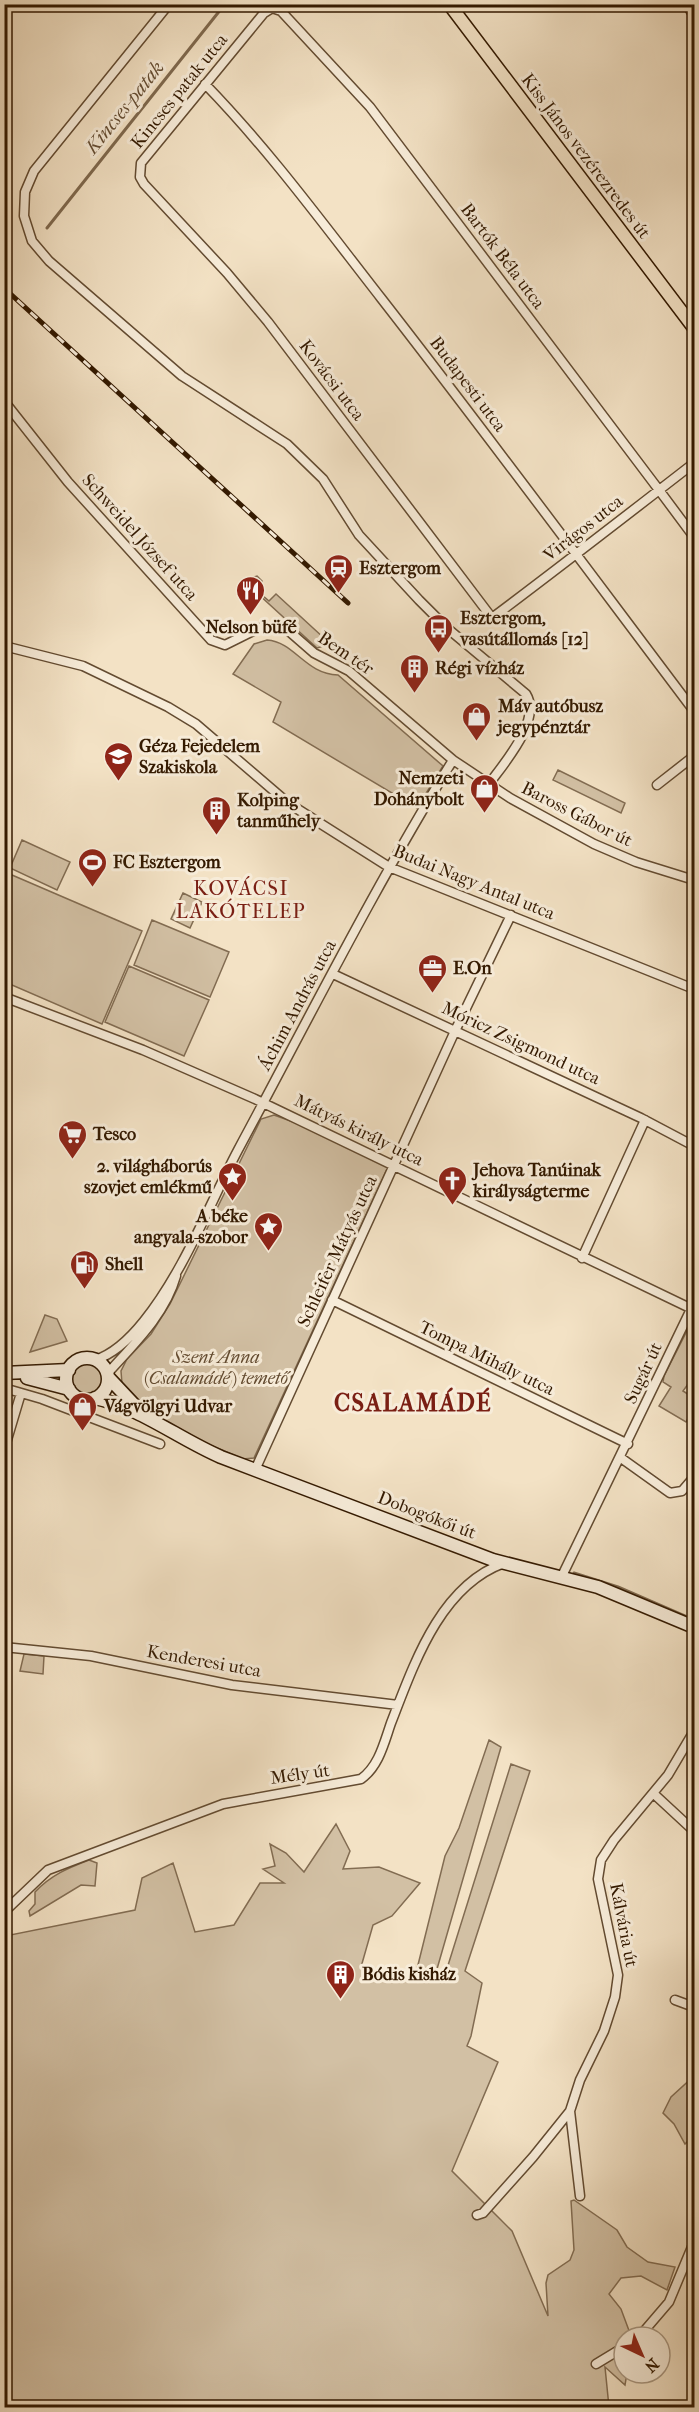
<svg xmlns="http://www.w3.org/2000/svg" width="699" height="2412" font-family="'IM FELL French Canon',serif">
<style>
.green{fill:#d2c0a4;stroke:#826c52;stroke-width:1.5}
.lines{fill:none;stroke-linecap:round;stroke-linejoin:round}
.stream{stroke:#7f694e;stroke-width:3}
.minor-casing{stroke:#634b31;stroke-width:11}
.secondary-casing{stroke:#331900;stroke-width:15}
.primary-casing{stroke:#331900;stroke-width:15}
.minor{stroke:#f7ecd9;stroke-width:8}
.secondary{stroke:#f7ecd9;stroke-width:12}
.primary{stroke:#f3e2c5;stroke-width:12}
.rail-casing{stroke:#331900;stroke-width:5}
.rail{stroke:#f7ecd9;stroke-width:3;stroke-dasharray:9;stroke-linecap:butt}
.labels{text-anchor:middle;stroke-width:6;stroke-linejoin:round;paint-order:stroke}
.street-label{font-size:18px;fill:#331900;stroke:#f7ecd9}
.poi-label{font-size:18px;font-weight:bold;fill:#331900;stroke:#f7ecd9;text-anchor:start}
.park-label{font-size:18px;font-style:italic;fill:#634b31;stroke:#f7ecd9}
.water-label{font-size:20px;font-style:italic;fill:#664e34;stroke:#f7ecd9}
.neighbourhood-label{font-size:20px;letter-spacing:1.5px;fill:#7a1f14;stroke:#f7ecd9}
.district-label{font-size:24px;font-weight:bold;letter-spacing:1.5px;fill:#7a1f14;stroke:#f7ecd9}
</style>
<rect width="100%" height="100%" fill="#f3e2c5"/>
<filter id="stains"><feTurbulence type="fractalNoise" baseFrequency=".00333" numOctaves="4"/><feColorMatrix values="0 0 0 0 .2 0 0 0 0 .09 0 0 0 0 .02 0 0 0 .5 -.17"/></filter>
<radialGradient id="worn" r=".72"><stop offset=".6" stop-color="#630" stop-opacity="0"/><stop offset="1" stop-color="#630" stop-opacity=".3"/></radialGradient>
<path class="green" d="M257 576 262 581 255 589 269 601 276 594 325 639 324 646 317 648 256 592 251 578Z
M267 640C295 642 305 674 338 675L443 766 417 808 273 722 281 702 233 674 254 644Z
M558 770 625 803 621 813 553 780Z
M22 840 70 862 57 890 10 868Z
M5 872 142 931 102 1024 5 982Z
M183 893 202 902 190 928 171 919Z
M152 920 229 952 210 997 134 965Z
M129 966 209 1000 184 1056 105 1022Z
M274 1115 299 1124 388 1167 254 1458 243 1459 203 1442 143 1409 122 1384 121 1371 127 1359 151 1334 170 1304 261 1119Z
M45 1315 57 1319 67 1341 30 1352Z
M694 1317C695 1340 699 1373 683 1391L694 1398V1407L686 1422 659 1406 671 1387 663 1382 664 1376Z
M70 1379a17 17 0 1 1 34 0a17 17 0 1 1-34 0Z
M24 1654 44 1656 43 1674 20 1671Z
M489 1740 501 1747 437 1969 445 1975 511 1764 530 1771 465 1971 482 1983 471 2036 467 2046 498 2062 452 2171 512 2231 548 2316 546 2283 548 2275 570 2260 574 2250 571 2201 574 2200 617 2230 627 2247 648 2262 675 2267 667 2290 641 2276 621 2278 609 2294 621 2309 631 2336 624 2337V2373H627L625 2385 605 2367 609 2407H5V1936L135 1910 142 1878 173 1863 195 1932 234 1925 260 1883H284L263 1869 275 1866 270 1844 286 1853 304 1872 336 1824 350 1851 343 1869 379 1867 420 1883 392 1916 373 1925 361 1967 414 1981 445 1856 459 1828Z
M89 1860 97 1863 95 1886 81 1885 30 1916 29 1911 35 1904V1892C51 1875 68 1868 89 1860Z
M694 2076V2135L685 2144 674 2124 663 2113 671 2097Z"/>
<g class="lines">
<path class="stream" d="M47 228 225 4
M574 1573 618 1587 694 1620"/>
<defs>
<path id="minor" d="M169 4 34 171 25 192 24 216 32 241 49 261 182 376 287 444 323 479 359 535 419 600 447 628 526 694C542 720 505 762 489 784
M686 4 694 16
M205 84C270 151 324 225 381 298 487 434 590 573 694 711
M4 401 68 482 211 640 225 645 259 628 283 626 314 653 349 671 453 760 510 798 594 844 636 862 694 880
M694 463C627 515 560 567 492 618L268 322 227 273 144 184 140 177 141 163 264 13 272 8 281 11 370 107 659 490 694 537
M4 646 83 666 168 707 196 724 288 803 389 867 694 989
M657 785 694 756
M333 974 641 1118 694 1146
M4 997 143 1050 255 1099 692 1309
M582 1258 645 1120
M332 1300 628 1444
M95 1360C114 1354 132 1336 144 1321 184 1271 208 1207 238 1150 308 1020 375 886 453 760
M107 1374C133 1345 165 1315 176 1276
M4 1388 42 1399 160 1444
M4 1450 21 1393
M621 1458 670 1493 682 1491 694 1477
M255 1470 455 1031 511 915
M561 1578 694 1303
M4 1647 91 1656 232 1685 398 1705
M654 1794 694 1831
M4 1912 48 1870 223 1804 361 1779C379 1766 384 1743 391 1723 414 1664 440 1586 504 1563
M675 2000 694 2007
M570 2111 580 2196
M477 2215 483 2213 533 2157 570 2111 580 2080 604 2031 615 1997 618 1975 598 1879 601 1860 614 1840 668 1775 694 1731
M639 2337 669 2302 694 2242
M596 2364 624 2347"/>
<path id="secondary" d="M66 1379a21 21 0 1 1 42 0a21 21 0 1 1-42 0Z
M4 1373 69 1370
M108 1377 139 1410
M27 1378 69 1389
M95 1398C139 1407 179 1439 221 1457L493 1560 598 1587 694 1627"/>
<path id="primary" d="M449 4 694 328"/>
</defs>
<use href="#minor" class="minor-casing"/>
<use href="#secondary" class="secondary-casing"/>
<use href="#primary" class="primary-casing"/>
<use href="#minor" class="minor"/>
<use href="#secondary" class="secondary"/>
<use href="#primary" class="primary"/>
<defs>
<path id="rail" d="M4 288 348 603"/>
</defs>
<use href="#rail" class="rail-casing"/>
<use href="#rail" class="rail"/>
</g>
<defs>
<symbol id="station-pin" viewBox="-11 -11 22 30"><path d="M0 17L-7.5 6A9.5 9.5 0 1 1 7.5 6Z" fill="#8f2418" stroke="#f7ecd9"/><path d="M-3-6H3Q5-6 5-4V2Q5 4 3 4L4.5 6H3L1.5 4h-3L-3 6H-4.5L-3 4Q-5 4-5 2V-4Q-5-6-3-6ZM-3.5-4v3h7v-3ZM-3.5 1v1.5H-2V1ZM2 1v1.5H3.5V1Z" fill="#fff"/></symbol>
<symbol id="restaurant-pin" viewBox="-11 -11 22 30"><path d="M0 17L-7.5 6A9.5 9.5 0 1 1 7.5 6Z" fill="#8f2418" stroke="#f7ecd9"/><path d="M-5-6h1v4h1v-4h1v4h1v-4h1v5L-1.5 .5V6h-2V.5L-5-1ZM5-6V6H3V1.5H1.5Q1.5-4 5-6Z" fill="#fff"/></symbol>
<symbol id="bus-pin" viewBox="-11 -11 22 30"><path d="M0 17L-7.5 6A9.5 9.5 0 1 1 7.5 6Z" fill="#8f2418" stroke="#f7ecd9"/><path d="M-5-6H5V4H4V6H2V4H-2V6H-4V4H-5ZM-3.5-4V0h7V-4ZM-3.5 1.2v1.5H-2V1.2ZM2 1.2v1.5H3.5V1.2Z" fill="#fff"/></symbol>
<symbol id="building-pin" viewBox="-11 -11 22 30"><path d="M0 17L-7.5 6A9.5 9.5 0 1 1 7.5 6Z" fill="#8f2418" stroke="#f7ecd9"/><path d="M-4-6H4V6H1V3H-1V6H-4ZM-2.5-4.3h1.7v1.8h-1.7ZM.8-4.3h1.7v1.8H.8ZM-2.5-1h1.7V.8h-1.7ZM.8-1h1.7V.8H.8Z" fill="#fff"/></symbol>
<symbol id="shop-pin" viewBox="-11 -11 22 30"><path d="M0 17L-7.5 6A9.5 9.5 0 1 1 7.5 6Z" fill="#8f2418" stroke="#f7ecd9"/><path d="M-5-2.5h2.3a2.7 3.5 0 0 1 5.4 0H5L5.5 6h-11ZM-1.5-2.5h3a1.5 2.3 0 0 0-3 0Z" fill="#fff"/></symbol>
<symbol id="school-pin" viewBox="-11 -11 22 30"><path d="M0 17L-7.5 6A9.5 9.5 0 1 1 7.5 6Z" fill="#8f2418" stroke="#f7ecd9"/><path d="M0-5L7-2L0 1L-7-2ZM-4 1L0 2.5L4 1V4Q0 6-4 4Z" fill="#fff"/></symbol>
<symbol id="stadium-pin" viewBox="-11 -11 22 30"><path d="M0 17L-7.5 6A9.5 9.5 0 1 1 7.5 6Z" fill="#8f2418" stroke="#f7ecd9"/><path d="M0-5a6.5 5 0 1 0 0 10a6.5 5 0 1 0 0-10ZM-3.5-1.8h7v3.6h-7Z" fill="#fff"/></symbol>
<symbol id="office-pin" viewBox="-11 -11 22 30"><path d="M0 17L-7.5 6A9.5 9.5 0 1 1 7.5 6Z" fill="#8f2418" stroke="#f7ecd9"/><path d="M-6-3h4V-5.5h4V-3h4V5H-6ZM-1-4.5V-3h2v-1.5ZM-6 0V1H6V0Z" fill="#fff"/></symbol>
<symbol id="supermarket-pin" viewBox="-11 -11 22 30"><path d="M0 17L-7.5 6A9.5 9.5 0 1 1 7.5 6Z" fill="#8f2418" stroke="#f7ecd9"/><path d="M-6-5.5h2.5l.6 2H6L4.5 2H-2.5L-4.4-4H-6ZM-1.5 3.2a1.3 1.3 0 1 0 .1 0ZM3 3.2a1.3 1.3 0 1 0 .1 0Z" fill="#fff"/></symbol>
<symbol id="sight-pin" viewBox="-11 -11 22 30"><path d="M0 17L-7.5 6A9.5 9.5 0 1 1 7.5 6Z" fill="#8f2418" stroke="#f7ecd9"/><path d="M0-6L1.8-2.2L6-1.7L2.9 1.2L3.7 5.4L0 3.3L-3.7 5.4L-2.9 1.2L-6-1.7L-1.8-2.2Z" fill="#fff"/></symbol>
<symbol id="church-pin" viewBox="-11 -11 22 30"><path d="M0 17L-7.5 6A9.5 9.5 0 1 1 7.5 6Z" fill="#8f2418" stroke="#f7ecd9"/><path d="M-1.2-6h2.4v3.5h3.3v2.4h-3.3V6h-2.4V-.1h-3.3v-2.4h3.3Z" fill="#fff"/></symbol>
<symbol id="fuel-pin" viewBox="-11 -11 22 30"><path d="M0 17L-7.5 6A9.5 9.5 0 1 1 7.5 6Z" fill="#8f2418" stroke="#f7ecd9"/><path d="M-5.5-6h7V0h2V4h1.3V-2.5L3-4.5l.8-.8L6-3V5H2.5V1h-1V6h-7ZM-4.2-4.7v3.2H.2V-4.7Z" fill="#fff"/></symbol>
</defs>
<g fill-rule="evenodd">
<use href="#station-pin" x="322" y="552" width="33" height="45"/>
<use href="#restaurant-pin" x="234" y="574" width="33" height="45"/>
<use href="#bus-pin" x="422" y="612" width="33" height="45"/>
<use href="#building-pin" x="398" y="652" width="33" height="45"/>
<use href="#shop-pin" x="460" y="700" width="33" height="45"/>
<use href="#school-pin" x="102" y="740" width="33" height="45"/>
<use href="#shop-pin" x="468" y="772" width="33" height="45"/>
<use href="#building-pin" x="200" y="794" width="33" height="45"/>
<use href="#stadium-pin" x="76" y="846" width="33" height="45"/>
<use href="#office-pin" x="416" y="952" width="33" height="45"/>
<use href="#supermarket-pin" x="56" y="1118" width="33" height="45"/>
<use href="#sight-pin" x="216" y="1160" width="33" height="45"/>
<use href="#church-pin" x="436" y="1164" width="33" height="45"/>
<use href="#sight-pin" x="252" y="1210" width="33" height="45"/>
<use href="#fuel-pin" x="68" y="1248" width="33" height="45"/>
<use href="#shop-pin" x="66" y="1390" width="33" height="45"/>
<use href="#building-pin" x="324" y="1958" width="33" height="45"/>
</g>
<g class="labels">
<g class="street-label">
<text transform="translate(179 91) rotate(-51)" y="6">Kincses patak utca</text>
<text transform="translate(586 156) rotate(53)" y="6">Kiss János vezérezredes út</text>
<text transform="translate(503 256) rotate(53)" y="6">Bartók Béla utca</text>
<text transform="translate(332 380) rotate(53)" y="6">Kovácsi utca</text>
<text transform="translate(468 384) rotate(53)" y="6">Budapesti utca</text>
<text transform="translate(583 528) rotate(-38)" y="6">Virágos utca</text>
<text transform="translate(140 537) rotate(48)" y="6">Schweidel József utca</text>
<text transform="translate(346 653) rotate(34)" y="6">Bem tér</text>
<text transform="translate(577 814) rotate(27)" y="6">Baross Gábor út</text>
<text transform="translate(474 882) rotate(22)" y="6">Budai Nagy Antal utca</text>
<text transform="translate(297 1005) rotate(-62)" y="6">Áchim András utca</text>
<text transform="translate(521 1043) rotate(25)" y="6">Móricz Zsigmond utca</text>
<text transform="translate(359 1130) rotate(26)" y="6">Mátyás király utca</text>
<text transform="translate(337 1251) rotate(-65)" y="6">Schleifer Mátyás utca</text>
<text transform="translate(487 1358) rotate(26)" y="6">Tompa Mihály utca</text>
<text transform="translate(643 1373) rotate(-65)" y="6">Sugár út</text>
<text transform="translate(427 1515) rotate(21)" y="6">Dobogókői út</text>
<text transform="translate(204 1661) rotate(10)" y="6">Kenderesi utca</text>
<text transform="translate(300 1774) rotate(-8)" y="6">Mély út</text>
<text transform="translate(624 1925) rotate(79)" y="6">Kálvária út</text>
</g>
<g class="poi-label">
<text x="359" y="574">Esztergom</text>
<text x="460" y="624">Esztergom,<tspan x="460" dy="21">vasútállomás [12]</tspan></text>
<text x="251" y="633" text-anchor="middle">Nelson büfé</text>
<text x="435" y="674">Régi vízház</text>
<text x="498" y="712">Máv autóbusz<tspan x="498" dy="21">jegypénztár</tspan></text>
<text x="139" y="752">Géza Fejedelem<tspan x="139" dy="21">Szakiskola</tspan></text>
<text x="464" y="784" text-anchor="end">Nemzeti<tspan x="464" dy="21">Dohánybolt</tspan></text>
<text x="237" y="806">Kolping<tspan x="237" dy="21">tanműhely</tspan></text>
<text x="113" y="868">FC Esztergom</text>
<text x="453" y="974">E.On</text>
<text x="93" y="1140">Tesco</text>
<text x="212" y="1172" text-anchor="end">2. világháborús<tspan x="212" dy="21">szovjet emlékmű</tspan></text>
<text x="473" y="1176">Jehova Tanúinak<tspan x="473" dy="21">királyságterme</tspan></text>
<text x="248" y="1222" text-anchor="end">A béke<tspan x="248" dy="21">angyala-szobor</tspan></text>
<text x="105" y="1270">Shell</text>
<text x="104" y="1412">Vágvölgyi Udvar</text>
<text x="362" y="1980">Bódis kisház</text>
</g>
<g class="park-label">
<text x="216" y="1363">Szent Anna<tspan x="216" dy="21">(Csalamádé) temető</tspan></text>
</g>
<g class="water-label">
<text transform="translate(124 107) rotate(-51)" y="7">Kincses-patak</text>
</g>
<g class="neighbourhood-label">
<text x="241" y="895">KOVÁCSI<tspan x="241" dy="23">LAKÓTELEP</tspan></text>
</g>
<g class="district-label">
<text x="413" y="1411">CSALAMÁDÉ</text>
</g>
</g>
<rect width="699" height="2412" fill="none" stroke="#f3e2c5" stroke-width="24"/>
<rect x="6" y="6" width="687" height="2400" fill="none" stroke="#331900" stroke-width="3"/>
<rect x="12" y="12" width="675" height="2388" fill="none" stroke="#331900" stroke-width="1.5"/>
<g transform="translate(642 2355) rotate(136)"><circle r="28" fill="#f7ecd9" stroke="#a99882" stroke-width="1.5"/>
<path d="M0-4.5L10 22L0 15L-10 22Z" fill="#8f2418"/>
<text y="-9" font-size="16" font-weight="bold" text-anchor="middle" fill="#331900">N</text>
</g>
<rect width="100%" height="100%" filter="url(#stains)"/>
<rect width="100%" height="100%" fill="url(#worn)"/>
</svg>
